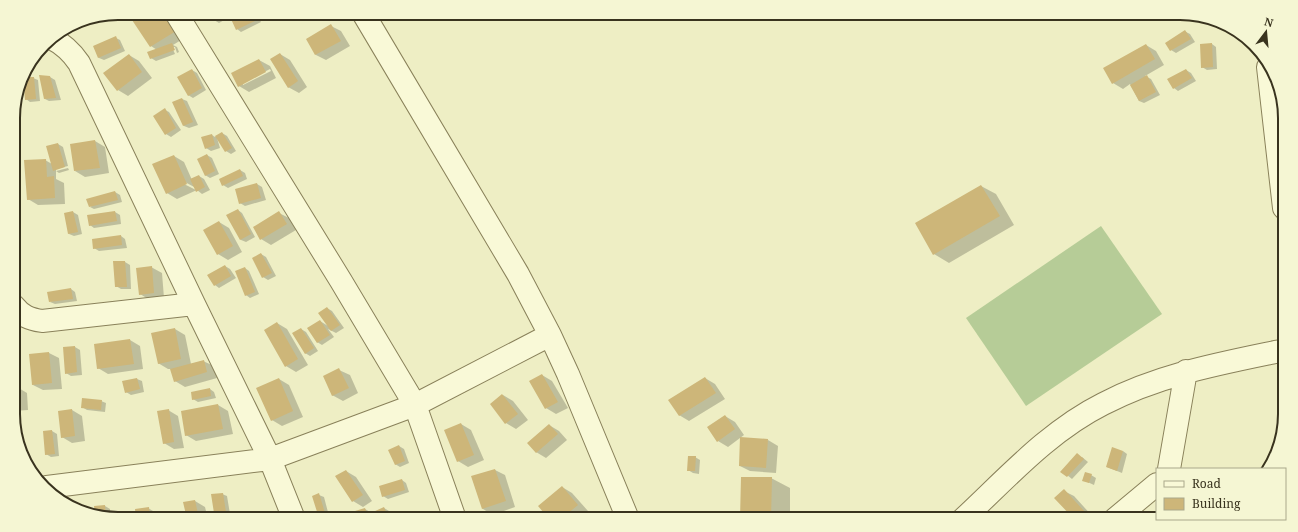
<svg xmlns="http://www.w3.org/2000/svg" width="1298" height="532" font-family="'Noto Serif',serif">
<style>
.garden{fill:#b6cc97}
.shadow{fill:#0003;fill-rule:evenodd}
.building{fill:#cdb679}
.lines{fill:none;stroke-linecap:round;stroke-linejoin:round}
.minor-casing{stroke:#89815a;stroke-width:24}
.minor{stroke:#f9f9d7;stroke-width:22}
.rim{fill:none;stroke:#39331e;stroke-width:2}
</style>
<rect width="100%" height="100%" fill="#eeeec4"/>
<path class="garden" d="M1101 226 1162 314 1026 406 966 318Z"/>
<path class="shadow" d="M138 13H170L186 37 173 45 177 47 179 52 177 53 175 47H172L175 54 156 61 151 58 157 50 151 46 132 17Z
M207 13H232L233 15 219 23 209 17Z
M245 13H256L261 22 241 32 237 29Z
M331 26 341 31 350 46 326 60 316 55 307 39Z
M1186 32 1190 34 1195 42 1176 53 1171 50Z
M116 38 120 40 125 51 104 60 99 58 94 47Z
M1212 44 1216 47 1217 69 1207 70 1202 67Z
M1146 45 1156 51 1164 65 1145 76 1151 79 1160 95 1144 103 1139 101 1130 84 1123 89 1113 83Z
M280 54 290 60 307 87 299 93 288 87Z
M129 55 139 61 152 78 128 96 118 90Z
M259 60 270 66 276 78 249 92 239 86ZM270 69 271 71 243 85V83Z
M192 70 197 73 206 90 193 98 188 95Z
M1186 70 1191 73 1196 81 1178 91 1174 88Z
M50 77 55 80 61 100 49 101 45 99Z
M33 78 38 80 40 101 30 102 26 99Z
M182 99 187 101 198 125 189 128 184 126 174 102Z
M165 110 169 112 181 130 171 137 166 134Z
M222 133 227 136 236 151 231 154 226 151 217 138 220 148 211 151 206 148 212 135 215 137Z
M95 141 105 147 109 173 85 177 75 171Z
M58 144 63 147 68 166 56 169V171L68 168 69 170 59 173 56 171V179L64 183 65 204 38 205 28 199 45 160 52 164Z
M207 155 212 158 219 174 210 178 205 175Z
M174 156 184 162 192 180 199 176 204 179 210 190 202 194 197 190 177 199 167 193ZM183 181 196 188V190L182 183Z
M240 170 245 173 247 179 228 188 223 185Z
M257 184 262 187 266 200 245 206 240 203Z
M981 186 996 194 1014 225 949 263 934 254 916 224Z
M115 192 120 195 122 202 94 209 90 207Z
M238 210 242 213 255 237 246 242 241 240 228 216Z
M73 212 78 215 82 234 74 236 69 234Z
M115 212 120 215 121 224 94 228 90 225Z
M279 213 289 218 296 230 271 245 261 239Z
M219 222 229 228 242 252 228 260 218 254Z
M121 236 125 239 127 248 99 251 94 248Z
M261 254 266 257 276 276 268 280 263 277Z
M125 262 130 265 131 289H121L116 286Z
M225 266 230 269 236 278 219 288 215 285Z
M151 267 162 273 164 298 150 300 140 294Z
M245 268 249 271 259 294 250 298 246 295Z
M71 289 75 292 77 301 55 304 50 302Z
M327 308 332 311 344 328 336 333 328 329 334 337 322 345 317 342 320 321 328 326Z
M277 323 287 329 308 365 296 372 286 366Z
M175 329 185 335 191 364 203 361 214 366 217 378 185 387 175 381 171 369H168L158 363Z
M301 329 306 332 318 351 310 356 305 353Z
M130 340 140 346 143 369 108 374 98 368Z
M75 347 80 350 82 375 71 376 66 373Z
M49 353 59 358 62 389 43 390 33 385Z
M339 370 350 375 358 393 343 401 332 395Z
M542 375 552 381 568 408 556 414 546 408Z
M705 378 715 384 725 399 689 421 679 415Z
M137 379 142 381 144 392 131 395 126 392Z
M279 379 289 385 303 417 282 426 272 420Z
M14 387H17L27 393 28 410 14 411Z
M210 389 214 392 216 398 198 402 193 399Z
M503 395 513 401 528 420 516 429 506 423Z
M101 401 106 403 105 412 87 410 82 407Z
M218 405 228 411 233 434 196 441 186 435Z
M72 410 82 416 85 441 72 443 62 437Z
M168 410 178 416 184 448 174 449 164 443Z
M725 416 735 422 744 435 728 447 718 441Z
M461 424 471 430 484 460 468 467 458 461Z
M549 425 559 431 567 440 546 458 536 452Z
M52 431 57 434 59 456 51 457 46 454Z
M768 440 778 446 776 473 750 471 740 466Z
M399 446 404 449 409 463 400 467 395 464Z
M1123 451 1127 454 1122 473 1107 467Z
M695 457 700 460 699 474 693 473 688 470Z
M1082 457 1088 462 1072 479 1062 471Z
M495 470 505 475 515 507 493 515 483 509 472 477Z
M346 471 356 477 372 501 363 507 353 501Z
M1091 475 1096 478 1094 485 1083 480Z
M771 478 790 488V519H741Z
M402 480 406 483 409 492 388 499 383 496Z
M562 487 572 493 588 511 578 519H550Z
M1064 491 1074 496 1094 518 1075 519Z
M222 494 227 496 230 514 219 516 215 513Z
M319 495 324 497 329 516 324 517 319 515Z
M195 501 205 507 208 519H188Z
M105 506 110 509V517L96 515V507Z
M148 508 153 511 154 519H137Z
M384 508 394 514 396 519H377Z
M365 509 370 512 372 519H358Z"/>
<path class="building" d="M136 13H164L176 31 150 47 130 17Z
M206 13H217L209 17Z
M243 13H254L257 20 236 30 231 19Z
M331 24 341 41 315 55 306 39Z
M1185 30 1191 39 1170 51 1165 43Z
M116 36 121 48 98 58 93 46Z
M172 43 175 50 150 59 147 52Z
M1212 43 1213 67 1201 68 1200 44Z
M1146 44 1155 59 1112 84 1103 68Z
M280 53 298 81 288 88 270 59Z
M129 54 142 72 117 91 103 73Z
M259 59 266 72 238 87 231 73Z
M192 69 202 88 188 96 177 77Z
M1186 69 1192 78 1173 89 1167 79Z
M39 75 50 76 56 98 44 99Z
M1147 75 1156 92 1139 101 1130 85Z
M23 77H34L36 99 25 100Z
M182 98 193 122 183 126 172 102Z
M165 108 176 128 165 135 153 116Z
M222 132 232 148 225 152 215 136Z
M212 134 215 145 205 149 201 137Z
M95 140 100 168 74 171 70 144Z
M58 143 65 167 53 171 46 146Z
M207 154 215 171 205 176 197 159Z
M174 155 187 184 166 194 152 164Z
M46 159 47 177 54 176 55 198 27 200 24 160Z
M240 169 243 176 222 186 219 179Z
M199 175 205 187 196 192 190 179Z
M257 183 261 198 239 204 235 189Z
M981 185 1000 216 933 255 915 223Z
M115 191 118 200 89 207 86 199Z
M238 209 251 234 240 240 226 215Z
M73 211 78 232 68 234 64 213Z
M115 211 117 221 89 226 87 215Z
M279 211 287 224 260 240 253 227Z
M219 221 233 246 217 255 203 230Z
M121 235 122 245 93 249 92 239Z
M261 253 272 273 262 278 252 258Z
M113 261H125L127 287H115Z
M225 265 231 276 214 286 207 275Z
M152 266 154 293 139 295 136 268Z
M245 267 255 292 245 296 235 271Z
M71 288 73 299 49 302 47 292Z
M327 307 340 325 331 331 318 313Z
M320 320 330 335 317 343 307 328Z
M277 322 298 359 285 367 264 330Z
M175 328 181 359 158 364 151 333Z
M301 328 314 348 305 354 292 333Z
M130 339 134 364 97 369 94 344Z
M75 346 77 372 65 374 63 347Z
M49 352 52 383 32 385 29 354Z
M204 360 207 372 174 382 170 369Z
M339 368 349 388 332 396 323 376Z
M542 374 558 402 545 409 529 381Z
M705 377 716 393 679 416 668 400Z
M137 378 140 389 125 393 122 381Z
M279 378 293 411 271 421 256 388Z
M14 386H17L18 405H14Z
M210 388 211 396 192 400 191 392Z
M502 394 518 414 505 424 490 404Z
M82 398 102 400 101 410 81 408Z
M218 404 223 429 185 436 181 411Z
M72 409 75 436 61 438 58 411Z
M169 409 174 442 163 444 157 411Z
M725 415 735 429 717 442 707 427Z
M461 423 474 455 457 462 444 430Z
M549 424 558 434 536 453 527 443Z
M52 430 55 454 45 455 43 431Z
M740 437 768 439 766 468 739 466Z
M399 445 405 461 395 465 388 450Z
M1112 447 1123 451 1117 471 1106 467Z
M1077 453 1084 459 1067 477 1060 472Z
M688 456H696L695 471H687Z
M495 469 506 501 482 509 471 476Z
M346 470 363 495 352 502 335 476Z
M1085 472 1092 474 1089 483 1082 481Z
M741 477H772L771 519H740Z
M402 479 405 490 382 497 379 486Z
M562 486 578 505 561 519H549L538 506Z
M1064 489 1085 512 1077 519H1074L1054 498Z
M223 493 226 512 214 513 211 494Z
M319 493 325 513 318 515 312 496Z
M195 500 199 519H187L183 502Z
M105 505 106 517 95 514 94 506Z
M149 507 150 519H136L135 509Z
M384 507 389 519H376L373 512Z
M365 508 369 519H357L355 511Z"/>
<g class="lines">
<defs>
<path id="minor" d="M176 13 341 281 415 405 455 519
M363 13 518 274 550 335 568 374 628 519
M51 38C63 44 71 51 79 63L194 304 270 459 294 519
M1268 67 1284 208
M14 306C22 316 29 319 42 321L194 304
M1169 469 1186 371
M47 487 270 459 415 405 550 335
M963 519C1007 478 1049 431 1103 404 1160 374 1223 363 1285 350
M1115 519 1157 484"/>
</defs>
<use href="#minor" class="minor-casing"/>
<use href="#minor" class="minor"/>
</g>
<path d="M0 0H1298V532H0ZM118 20H1180A98 98 0 0 1 1278 118V414A98 98 0 0 1 1180 512H118A98 98 0 0 1 20 414V118A98 98 0 0 1 118 20Z" fill="#f5f6d3" fill-rule="evenodd"/>
<path class="rim" d="M118 20H1180A98 98 0 0 1 1278 118V414A98 98 0 0 1 1180 512H118A98 98 0 0 1 20 414V118A98 98 0 0 1 118 20Z"/>
<rect x="1156" y="468" width="130" height="52" fill="#f5f6d3" stroke="#aaa88b"/>
<rect x="1164" y="481" width="20" height="6" fill="#f9f9d7" stroke="#aaa88b"/>
<text x="1192" y="488" font-size="12" fill="#39331e">Road</text>
<rect x="1164" y="498" width="20" height="12" fill="#cdb679" stroke="#aaa88b"/>
<text x="1192" y="508" font-size="12" fill="#39331e">Building</text>
<g transform="translate(1266 32) rotate(16)" stroke="#f5f6d3" stroke-width="3" paint-order="stroke">
<path d="M0-3L7 15L0 10L-7 15Z" fill="#39331e"/>
<text y="-6" font-size="11" font-weight="bold" text-anchor="middle" fill="#39331e">N</text>
</g>
</svg>
